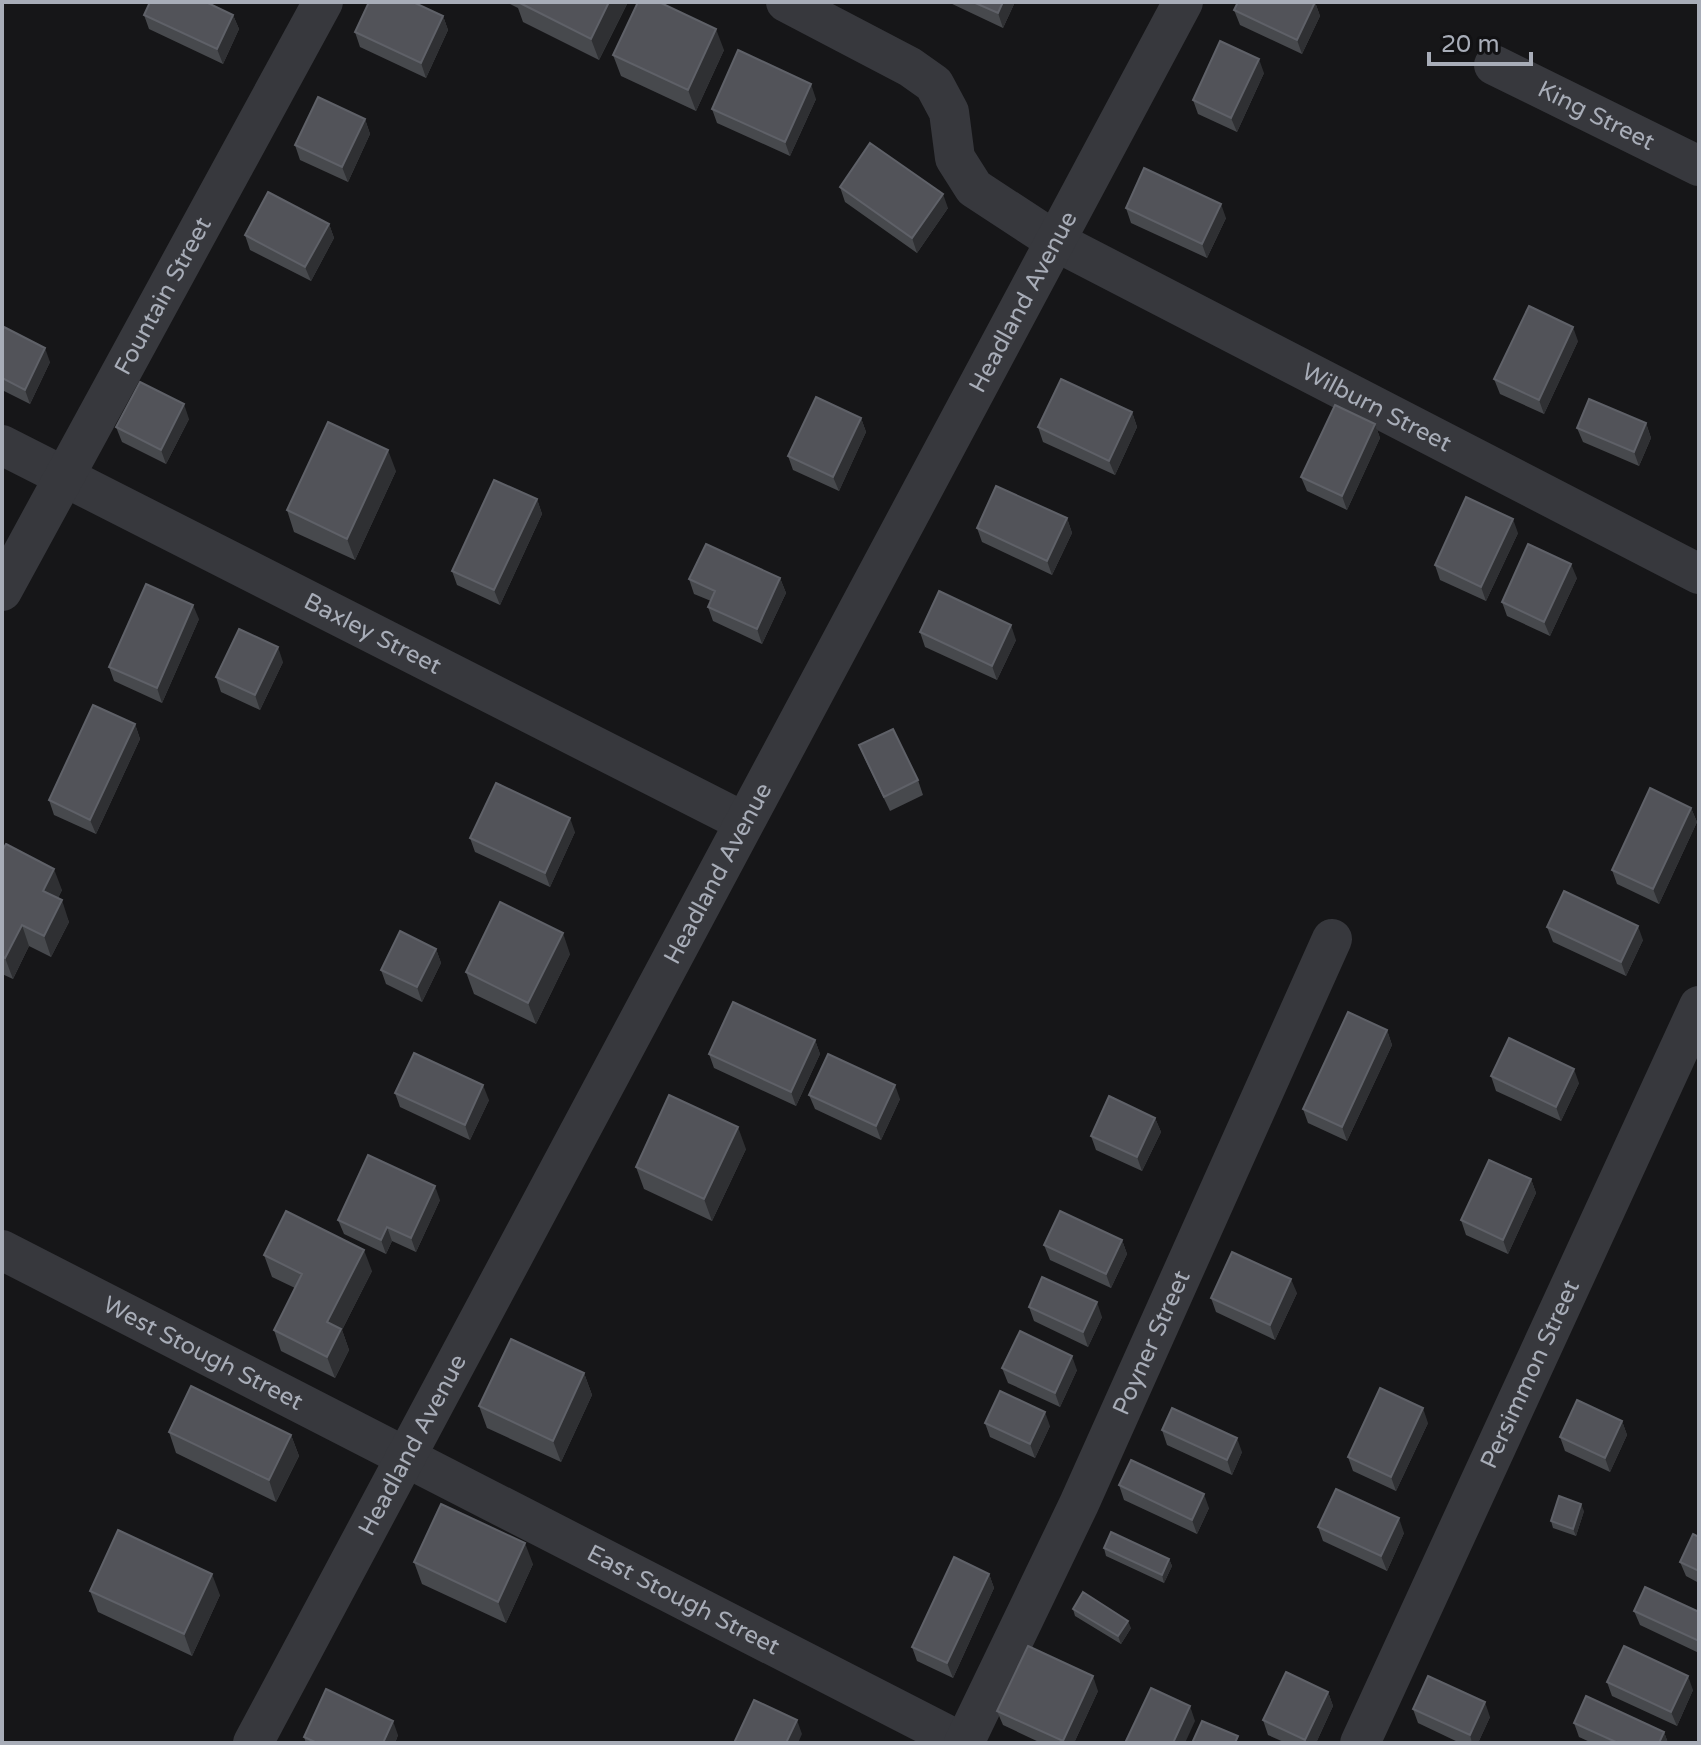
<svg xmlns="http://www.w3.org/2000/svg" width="1701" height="1745" font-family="'Varela Round',sans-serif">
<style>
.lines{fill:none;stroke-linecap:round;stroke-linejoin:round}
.minor{stroke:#37383d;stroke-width:40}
.wall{fill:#47494d}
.shaded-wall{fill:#2f3033}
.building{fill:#525359;stroke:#5f6168;stroke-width:2}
.labels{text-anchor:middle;stroke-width:6;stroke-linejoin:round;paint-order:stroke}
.street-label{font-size:24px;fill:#a8adb8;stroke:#111113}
</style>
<rect width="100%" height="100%" fill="#161618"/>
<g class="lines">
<g class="minor">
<path id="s1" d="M786 2 910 67 934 84 949 112 955 158 974 188 1055 241 1699 574"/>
<path id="s2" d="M1494 65 1699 166"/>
<path id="s3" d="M2 445 744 822"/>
<path id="s4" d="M2 591 323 2"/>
<path id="s5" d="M2 1250 963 1743"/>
<path id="s6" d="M253 1743 1183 2"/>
<path id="s7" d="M964 1743 1079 1504 1332 939"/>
<path id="s8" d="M1360 1743 1699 1006"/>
</g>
</g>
<path class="wall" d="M506 2H628L599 60 523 22 518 8Z
M948 2H1015L1003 28Z
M1315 2 1320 16 1302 54 1240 25 1234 10Z
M144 15H233L239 29 223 64 149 29Z
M443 16 448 30 426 78 360 47 355 32Z
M724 50 696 111 621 76 613 55Z
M1264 73 1237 132 1198 114 1193 100Z
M816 99 790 156 717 123 712 109Z
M365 119 370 134 348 182 300 160 295 145Z
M840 187 948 208 917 253 845 202Z
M1126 208 1226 218 1207 258 1131 223Z
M329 224 334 238 311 281 250 250 245 235Z
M2 332 50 362 30 404 2 390Z
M1578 341 1544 414 1500 394 1494 379Z
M1132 412 1137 427 1115 475 1043 442 1038 427Z
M861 418 866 432 839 491 793 470 788 456Z
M189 419 166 464 122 442 116 427Z
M1646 423 1651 438 1639 466 1583 442 1577 428Z
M1375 424 1380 438 1347 510 1307 491 1301 477Z
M396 471 355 560 294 532 287 510Z
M537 499 542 514 500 605 457 585 452 571Z
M1067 518 1072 533 1052 575 982 542 977 528Z
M1518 533 1486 601 1440 580 1435 565Z
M780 578 786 593 762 644 713 621 708 607 711 601 694 594 689 579Z
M1577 578 1550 636 1507 616 1502 602Z
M199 619 162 703 114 681 109 667Z
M920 632 1016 640 997 680 925 647Z
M283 662 260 710 221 692 216 677Z
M135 724 140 739 96 834 54 815 49 800Z
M859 745 918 780 923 795 890 811 865 759Z
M1691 808 1697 822 1659 904 1617 884 1612 870Z
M575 832 550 887 475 852 470 838Z
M2 851 62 890 58 898 69 922 51 957 29 946 13 979 2 974Z
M1547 927 1643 940 1626 976 1553 942Z
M436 949 441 963 422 1002 386 984 381 970Z
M570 954 536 1024 474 994 466 972Z
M1387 1030 1392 1045 1347 1141 1308 1123 1303 1109Z
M815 1040 820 1054 796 1106 714 1068 709 1054Z
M1491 1076 1579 1083 1561 1121 1496 1091Z
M395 1093 489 1100 470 1140 400 1107Z
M809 1095 900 1099 881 1140 815 1109Z
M1155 1118 1161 1132 1142 1171 1096 1150 1091 1136Z
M746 1149 712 1221 644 1189 636 1167Z
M1531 1179 1536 1193 1508 1254 1466 1235 1461 1220Z
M440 1200 416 1252 392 1241 386 1254 344 1234 338 1220Z
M1122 1240 1127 1254 1111 1288 1050 1260 1044 1245Z
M264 1255 372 1271 342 1330 349 1350 335 1378 281 1351 274 1330 295 1288 272 1277Z
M1297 1293 1275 1340 1216 1312 1211 1298Z
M1029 1307 1102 1317 1088 1347 1034 1321Z
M1002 1368 1077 1370 1060 1407 1008 1383Z
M584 1373 592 1395 561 1462 487 1428 479 1406Z
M1622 1421 1627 1435 1610 1472 1565 1451 1560 1437Z
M985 1423 1050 1426 1035 1458 990 1437Z
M1428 1423 1396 1491 1353 1471 1348 1457Z
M1162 1430 1242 1452 1232 1475 1167 1445Z
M169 1432 291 1435 299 1456 276 1502 176 1453Z
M1119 1485 1209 1508 1197 1534 1124 1500Z
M1584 1511 1576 1536 1553 1528 1551 1521Z
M1318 1527 1404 1533 1387 1571 1323 1541Z
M1699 1537V1583L1686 1576 1680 1562Z
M1104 1548 1169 1559 1172 1566 1164 1583 1106 1556Z
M414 1562 533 1564 506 1623 422 1584Z
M989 1574 994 1588 953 1678 917 1661 912 1647Z
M90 1591 220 1595 192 1656 98 1612Z
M1073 1609 1131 1628 1121 1644 1075 1616Z
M1634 1611 1699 1612V1653L1640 1625Z
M1607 1682 1693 1690 1677 1726 1612 1696Z
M1098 1691 1074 1743H1041L1003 1725 997 1711Z
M1328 1692 1333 1706 1316 1743H1286L1268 1735 1263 1720Z
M1413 1709 1490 1717 1478 1743H1460L1418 1723Z
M1574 1723 1664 1732 1668 1743H1592L1579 1737Z
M398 1735 395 1743H306L304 1737Z"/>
<path class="shaded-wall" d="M609 2H628L599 60 591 39Z
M1003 2H1015L1003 28 998 13Z
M1315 2 1320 16 1302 54 1297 40Z
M233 15 239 29 223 64 217 49Z
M443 16 448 30 426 78 421 63Z
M716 29 724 50 696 111 688 90Z
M1259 59 1264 73 1237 132 1231 118Z
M811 84 816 99 790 156 785 142Z
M365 119 370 134 348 182 342 167Z
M943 194 948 208 917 253 912 238Z
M1221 204 1226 218 1207 258 1202 244Z
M329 224 334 238 311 281 305 267Z
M1573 327 1578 341 1544 414 1539 400Z
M45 348 50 362 30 404 25 390Z
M184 404 189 419 166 464 161 450Z
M1132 412 1137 427 1115 475 1109 461Z
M861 418 866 432 839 491 833 477Z
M1646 423 1651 438 1639 466 1634 452Z
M1375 424 1380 438 1347 510 1342 496Z
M388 450 396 471 355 560 347 539Z
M537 499 542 514 500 605 494 590Z
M1067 518 1072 533 1052 575 1047 561Z
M1513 519 1518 533 1486 601 1481 587Z
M1571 564 1577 578 1550 636 1544 622Z
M780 578 786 593 762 644 757 629Z
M193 605 199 619 162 703 157 688Z
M1011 625 1016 640 997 680 992 666Z
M278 647 283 662 260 710 255 695Z
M135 724 140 739 96 834 90 820Z
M1691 808 1697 822 1659 904 1653 889Z
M570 818 575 832 550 887 545 873Z
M54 869 62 890 51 912 43 891Z
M62 900 69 922 51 957 44 936Z
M22 925 29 946 13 979 5 958Z
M1638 926 1643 940 1626 976 1621 962Z
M563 933 570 954 536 1024 528 1003Z
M436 949 441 963 422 1002 417 987Z
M1387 1030 1392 1045 1347 1141 1342 1127Z
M815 1040 820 1054 796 1106 791 1092Z
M1574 1069 1579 1083 1561 1121 1556 1107Z
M483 1085 489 1100 470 1140 465 1125Z
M895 1085 900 1099 881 1140 876 1126Z
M1155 1118 1161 1132 1142 1171 1137 1157Z
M738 1127 746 1149 712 1221 704 1199Z
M1531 1179 1536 1193 1508 1254 1503 1240Z
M435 1186 440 1200 416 1252 411 1238Z
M387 1227 392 1241 386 1254 381 1240Z
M1122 1240 1127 1254 1111 1288 1106 1274Z
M364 1250 372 1271 342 1330 349 1350 335 1378 327 1357V1322Z
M1291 1279 1297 1293 1275 1340 1270 1325Z
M1097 1302 1102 1317 1088 1347 1083 1332Z
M1072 1356 1077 1370 1060 1407 1055 1393Z
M584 1373 592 1395 561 1462 553 1441Z
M1423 1408 1428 1423 1396 1491 1391 1477Z
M1045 1412 1050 1426 1035 1458 1030 1444Z
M1622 1421 1627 1435 1610 1472 1605 1458Z
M291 1435 299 1456 276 1502 269 1480Z
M1237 1438 1242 1452 1232 1475 1227 1460Z
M1204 1494 1209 1508 1197 1534 1192 1520Z
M1581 1504 1584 1511 1576 1536 1573 1529Z
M1399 1518 1404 1533 1387 1571 1381 1556Z
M525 1543 533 1564 506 1623 498 1602Z
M1169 1559 1172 1566 1164 1583 1162 1575Z
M212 1574 220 1595 192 1656 184 1634Z
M989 1574 994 1588 953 1678 947 1663Z
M1128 1621 1131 1628 1121 1644 1118 1636Z
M1093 1676 1098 1691 1074 1743H1063V1741Z
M1688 1676 1693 1690 1677 1726 1671 1712Z
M1328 1692 1333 1706 1316 1743H1306L1305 1740Z
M1485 1702 1490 1717 1478 1743H1472L1470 1735Z
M1190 1706 1195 1721 1185 1743H1173Z
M797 1720 802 1734 798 1743H786Z
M393 1721 398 1735 395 1743H383Z
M1664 1732 1668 1743H1659Z"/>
<path class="building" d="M150 2H206L233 15 217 49 144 15Z
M369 2H413L443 16 421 63 355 32Z
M518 2H609L591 39Z
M638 2H659L716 29 688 90 613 55Z
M973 2H1003L998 13Z
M1238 2H1315L1297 40 1234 10Z
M1220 41 1259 59 1231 118 1193 100Z
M738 50 811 84 785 142 712 109Z
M318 97 365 119 342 167 295 145Z
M870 143 943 194 912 238 840 187Z
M1144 168 1221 204 1202 244 1126 208Z
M268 192 329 224 305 267 245 235Z
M1529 306 1573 327 1539 400 1494 379Z
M4 327 45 348 25 390 2 378V332Z
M1061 379 1132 412 1109 461 1038 427Z
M140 382 184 404 161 450 116 427Z
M816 397 861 418 833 477 788 456Z
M1589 399 1646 423 1634 452 1577 428Z
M1335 405 1375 424 1342 496 1301 477Z
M328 422 388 450 347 539 287 510Z
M494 480 537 499 494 590 452 571Z
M996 486 1067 518 1047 561 977 528Z
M1466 497 1513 519 1481 587 1435 565Z
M706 544 780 578 757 629 708 607 715 591 689 579Z
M1528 544 1571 564 1544 622 1502 602Z
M146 584 193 605 157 688 109 667Z
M939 591 1011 625 992 666 920 632Z
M239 629 278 647 255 695 216 677Z
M93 705 135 724 90 820 49 800Z
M893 729 918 780 884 797 859 745Z
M496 783 570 818 545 873 470 838Z
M1650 788 1691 808 1653 889 1612 870Z
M6 844 54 869 43 891 62 900 44 936 22 925 5 958 2 956V851Z
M1564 891 1638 926 1621 962 1547 927Z
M500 902 563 933 528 1003 466 972Z
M400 931 436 949 417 987 381 970Z
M733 1002 815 1040 791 1092 709 1054Z
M1348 1012 1387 1030 1342 1127 1303 1109Z
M1509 1038 1574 1069 1556 1107 1491 1076Z
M414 1053 483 1085 465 1125 395 1093Z
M828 1054 895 1085 876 1126 809 1095Z
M669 1095 738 1127 704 1199 636 1167Z
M1109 1096 1155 1118 1137 1157 1091 1136Z
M368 1155 435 1186 411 1238 387 1227 381 1240 338 1220Z
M1489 1160 1531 1179 1503 1240 1461 1220Z
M286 1211 364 1250 327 1322 341 1329 327 1357 274 1330 302 1274 264 1255Z
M1060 1211 1122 1240 1106 1274 1044 1245Z
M1232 1252 1291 1279 1270 1325 1211 1298Z
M1042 1277 1097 1302 1083 1332 1029 1307Z
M1020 1331 1072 1356 1055 1393 1002 1368Z
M511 1339 584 1373 553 1441 479 1406Z
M191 1386 291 1435 269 1480 169 1432Z
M1380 1388 1423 1408 1391 1477 1348 1457Z
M1000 1391 1045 1412 1030 1444 985 1423Z
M1577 1400 1622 1421 1605 1458 1560 1437Z
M1172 1408 1237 1438 1227 1460 1162 1430Z
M1131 1460 1204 1494 1192 1520 1119 1485Z
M1336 1489 1399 1518 1381 1556 1318 1527Z
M1559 1496 1581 1504 1573 1529 1551 1521Z
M441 1504 525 1543 498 1602 414 1562Z
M118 1530 212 1574 184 1634 90 1591Z
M1111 1532 1169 1559 1162 1575 1104 1548Z
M1693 1534 1699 1537V1571L1680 1562Z
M954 1557 989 1574 947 1663 912 1647Z
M1645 1587 1699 1612V1641L1634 1611Z
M1083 1592 1128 1621 1118 1636 1073 1609Z
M1028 1646 1093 1676 1063 1741 997 1711Z
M1624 1646 1688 1676 1671 1712 1607 1682Z
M1286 1672 1328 1692 1305 1740 1263 1720Z
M1428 1676 1485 1702 1470 1735 1413 1709Z
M1151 1688 1190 1706 1173 1743H1125Z
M326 1689 393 1721 383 1743H317L304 1737Z
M1586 1696 1664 1732 1659 1743H1618L1574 1723Z
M754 1700 797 1720 786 1743H734Z
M1202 1721 1238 1736 1235 1743H1192Z"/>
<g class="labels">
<g class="street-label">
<text dy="8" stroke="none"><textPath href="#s2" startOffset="114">King Street</textPath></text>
<text dy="8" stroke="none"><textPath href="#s4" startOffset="336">Fountain Street</textPath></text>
<text dy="8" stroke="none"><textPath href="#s6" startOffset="1634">Headland Avenue</textPath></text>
<text dy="8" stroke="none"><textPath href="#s1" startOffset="742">Wilburn Street</textPath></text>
<text dy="8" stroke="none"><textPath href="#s3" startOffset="416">Baxley Street</textPath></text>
<text dy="8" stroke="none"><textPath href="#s6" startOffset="986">Headland Avenue</textPath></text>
<text dy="8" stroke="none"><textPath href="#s7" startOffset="442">Poyner Street</textPath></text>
<text dy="8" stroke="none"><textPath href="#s5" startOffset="226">West Stough Street</textPath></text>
<text dy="8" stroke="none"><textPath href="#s8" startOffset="406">Persimmon Street</textPath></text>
<text dy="8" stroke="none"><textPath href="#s6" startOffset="338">Headland Avenue</textPath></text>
<text dy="8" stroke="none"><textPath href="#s5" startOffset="766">East Stough Street</textPath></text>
</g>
</g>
<rect width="1701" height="1745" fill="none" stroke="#a8adb8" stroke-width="8"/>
<path d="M1429 52v12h102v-12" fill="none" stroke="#a8adb8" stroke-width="4"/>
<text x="1441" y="52" font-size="24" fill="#a8adb8" stroke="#111113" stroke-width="6" paint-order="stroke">20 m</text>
</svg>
